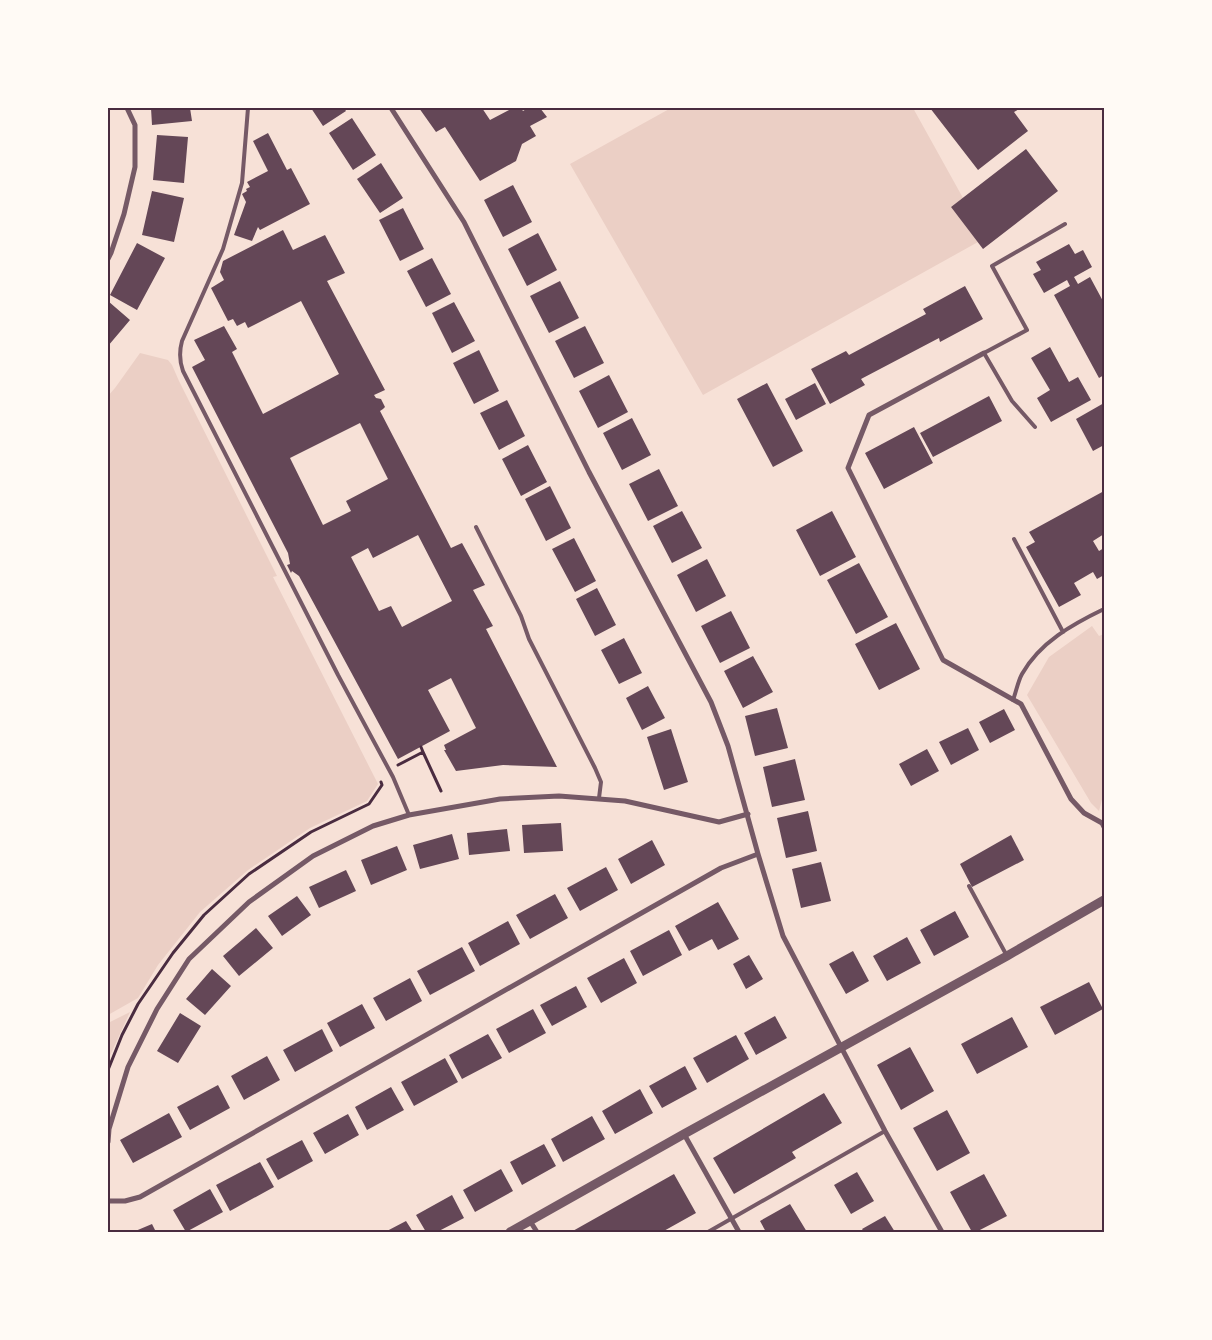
<svg xmlns="http://www.w3.org/2000/svg" width="1212" height="1340" font-family="Karla,sans-serif">
<style>
.green{fill:#ebcfc5}
.building{fill:#644757;fill-rule:evenodd}
.lines{fill:none;stroke-linecap:round;stroke-linejoin:round}
.path{stroke:#4a2c40;stroke-width:3}
.service{stroke:#755966;stroke-width:4}
.minor{stroke:#755966;stroke-width:5}
.tertiary{stroke:#755966;stroke-width:9}
.neatline{fill:none;stroke:#4a2c40;stroke-width:2}
</style>
<rect width="100%" height="100%" fill="#f7e1d7"/>
<path class="green" d="M671 108H913L963 198 951 207 978 242 703 395 570 164Z
M140 353 168 360 172 365 179 381 277 576 273 577 378 784 367 801 310 828 248 870 200 912 158 965 138 998 108 1015V396L115 388Z
M1092 626 1099 636 1104 634V792L1099 811 1091 803 1027 695 1049 657Z
M130 1012 108 1060V1023Z"/>
<path class="building" d="M151 108H190L192 121 152 125Z
M311 108H344L346 111 323 126Z
M419 108H482L490 120 513 108H521L523 111 528 108H540L547 117 530 126 536 136 522 144 516 161 480 181 445 127 436 132Z
M930 108H1021L1014 112 1028 131 978 170Z
M352 118 376 155 353 170 329 133Z
M268 133 287 170 291 168 310 204 260 230 258 227 252 241 234 235 246 202 242 194 247 191 246 189 250 187 247 182 268 171 253 141Z
M157 135 188 137 184 183 153 180Z
M1026 149 1058 191 983 249 951 207Z
M381 163 403 198 380 213 357 179Z
M513 185 532 222 503 237 484 200Z
M152 191 184 198 174 242 142 235Z
M403 208 424 249 400 261 379 220Z
M283 230 293 250 325 235 345 273 327 281 385 390 374 395 376 398 381 399 385 407 383 409 380 411 451 548 462 543 485 585 473 590 493 626 486 629 557 767 503 765 456 771 444 750H446L444 745 476 728 451 678 428 690 450 731 398 759 299 576 292 571 291 573 287 565 290 564 288 553 192 367 205 360 194 340 224 326 237 349 232 352 263 414 339 374 301 301 248 328 245 322 237 326 233 319 228 321 211 288 224 280 220 272 223 261ZM360 423 388 479 346 501 351 511 323 525 290 458ZM418 535 452 601 402 627 391 606 379 611 351 557 368 548 373 558Z
M538 233 557 270 527 286 508 249Z
M137 243 165 258 137 310 110 295Z
M1069 244 1075 254 1083 250 1092 267 1074 277 1078 284 1090 277 1104 303V375L1099 378 1054 295 1070 286 1067 280 1044 293 1033 274 1041 270 1036 262Z
M432 258 451 294 426 307 407 271Z
M560 281 579 318 549 333 530 296Z
M965 286 983 319 940 342 939 338 861 379 865 385 830 404 811 369 846 351 849 355 926 314 923 309Z
M108 301 130 320 108 346Z
M454 302 475 341 452 353 432 313Z
M585 326 604 363 574 378 555 341Z
M1050 347 1069 382 1078 377 1091 400 1051 422 1037 398 1050 390 1031 358Z
M479 350 499 391 474 404 453 363Z
M609 375 628 412 598 428 579 391Z
M767 383 803 451 773 467 737 399Z
M815 383 826 404 796 420 785 399Z
M989 396 1002 421 933 457 920 433Z
M507 400 525 436 499 450 480 413Z
M1104 403V445L1093 451 1076 419Z
M632 418 651 455 622 470 603 433Z
M914 427 933 463 884 489 865 453Z
M528 445 547 482 521 496 502 459Z
M659 469 678 506 648 521 629 484Z
M550 486 571 528 546 541 525 499Z
M1104 491V534L1093 541 1099 551 1104 548V575L1097 579 1093 572 1074 583 1081 595 1059 607 1026 547 1035 542 1029 532Z
M682 511 702 548 672 563 653 526Z
M832 511 856 557 820 576 796 530Z
M574 538 596 581 575 592 552 549Z
M707 559 726 596 696 612 677 575Z
M859 563 888 617 856 634 827 580Z
M597 588 616 625 595 636 576 599Z
M731 611 750 648 720 663 701 626Z
M896 623 920 669 879 690 855 644Z
M624 638 642 673 619 684 601 650Z
M753 656 773 692 743 708 724 671Z
M648 686 665 718 642 730 626 698Z
M777 708 788 748 755 756 745 716Z
M1004 709 1015 730 990 743 979 722Z
M968 728 979 750 951 765 939 742Z
M671 729 688 782 664 790 647 737Z
M927 749 939 771 911 786 899 764Z
M795 759 805 800 772 807 763 767Z
M808 811 817 851 786 858 777 818Z
M561 823 563 851 524 853 522 825Z
M507 829 510 851 469 855 467 833Z
M452 834 459 859 420 869 413 845Z
M1011 835 1024 860 972 887 960 864Z
M652 840 665 865 631 884 618 859Z
M397 846 407 870 371 885 361 860Z
M821 862 831 901 801 908 792 869Z
M606 867 618 890 580 911 567 888Z
M346 870 356 891 319 908 309 887Z
M555 894 568 918 530 939 516 915Z
M297 896 311 915 282 936 268 916Z
M718 902 739 939 718 950 712 939 689 951 675 926Z
M955 911 969 937 934 956 920 930Z
M508 921 520 944 480 966 468 943Z
M256 928 273 948 239 976 223 956Z
M669 930 682 955 643 976 630 951Z
M907 937 921 963 887 981 873 956Z
M462 947 475 971 430 995 417 971Z
M853 951 869 981 846 994 829 964Z
M749 955 763 979 746 989 733 964Z
M624 958 637 983 601 1003 587 978Z
M212 969 231 986 205 1015 186 999Z
M410 978 422 1001 386 1021 373 998Z
M1089 982 1103 1009 1055 1035 1040 1007Z
M576 986 587 1007 552 1026 540 1005Z
M362 1004 375 1028 340 1047 327 1023Z
M533 1009 546 1033 509 1053 496 1029Z
M180 1013 201 1026 178 1063 157 1051Z
M775 1016 787 1038 756 1055 744 1033Z
M1012 1017 1028 1047 977 1074 961 1044Z
M322 1029 333 1051 295 1072 283 1050Z
M488 1034 502 1058 462 1079 449 1055Z
M736 1035 749 1059 707 1083 693 1058Z
M910 1047 934 1091 901 1110 877 1065Z
M267 1056 280 1080 244 1100 231 1076Z
M445 1058 458 1082 414 1106 401 1082Z
M685 1066 697 1089 662 1108 649 1086Z
M218 1085 230 1108 190 1130 177 1107Z
M391 1087 404 1110 367 1130 355 1107Z
M640 1089 653 1113 615 1134 602 1111Z
M824 1093 842 1123 792 1152 796 1158 734 1194 713 1158Z
M947 1110 970 1153 937 1171 913 1128Z
M169 1113 182 1137 133 1163 120 1140Z
M348 1114 359 1135 325 1154 313 1133Z
M592 1116 605 1139 563 1162 551 1139Z
M302 1140 313 1161 278 1180 266 1159Z
M544 1144 556 1166 522 1185 510 1162Z
M260 1162 274 1187 230 1211 216 1185Z
M501 1169 513 1191 475 1212 463 1190Z
M857 1172 874 1201 851 1214 834 1185Z
M674 1174 696 1213 662 1232H571Z
M984 1174 1007 1216 976 1232H972L950 1192Z
M210 1189 223 1212 186 1232 173 1210Z
M452 1195 464 1218 437 1232H426L416 1215Z
M790 1204 807 1232H766L760 1221Z
M885 1216 895 1232H864L862 1229Z
M406 1221 413 1232H385Z
M152 1224 156 1232H133Z"/>
<g class="lines">
<path class="path" d="M423 752 441 791
M398 765 423 752 421 747
M108 1070 122 1035 138 1004 173 953 204 915 249 874 311 832 369 804 382 785 381 782"/>
<path class="service" d="M248 108 242 183 223 249 182 341C179 352 179 360 183 371L338 675 393 777 409 815
M1035 427 1012 401 984 353 1027 330 992 266 1065 224
M476 527 521 616 529 639 595 768 601 782 599 798
M1014 539 1063 632
M1013 700C1016 692 1018 681 1022 674 1040 642 1073 624 1104 609
M969 886 1007 956
M708 1232 885 1131"/>
<path class="minor" d="M391 108 464 222 589 472 711 702 728 746 758 854 783 936 885 1131 942 1232
M108 259 111 253 124 214 135 167V125L127 108
M984 353 869 415 848 468 943 660 1021 704 1071 799 1084 813 1102 823 1104 827
M684 1134 739 1232
M108 1142 109 1129 128 1067 157 1009 189 959 249 902 313 856 373 826 409 815 500 799 559 796 625 801 719 822 748 814
M108 1201H125L140 1197 721 868 758 854
M530 1221 537 1232"/>
<path class="tertiary" d="M510 1232 684 1134 1007 956 1104 900"/>
</g>
<rect width="1212" height="1340" fill="none" stroke="#fffaf5" stroke-width="218"/>
<rect x="109" y="109" width="994" height="1122" class="neatline"/>
</svg>
